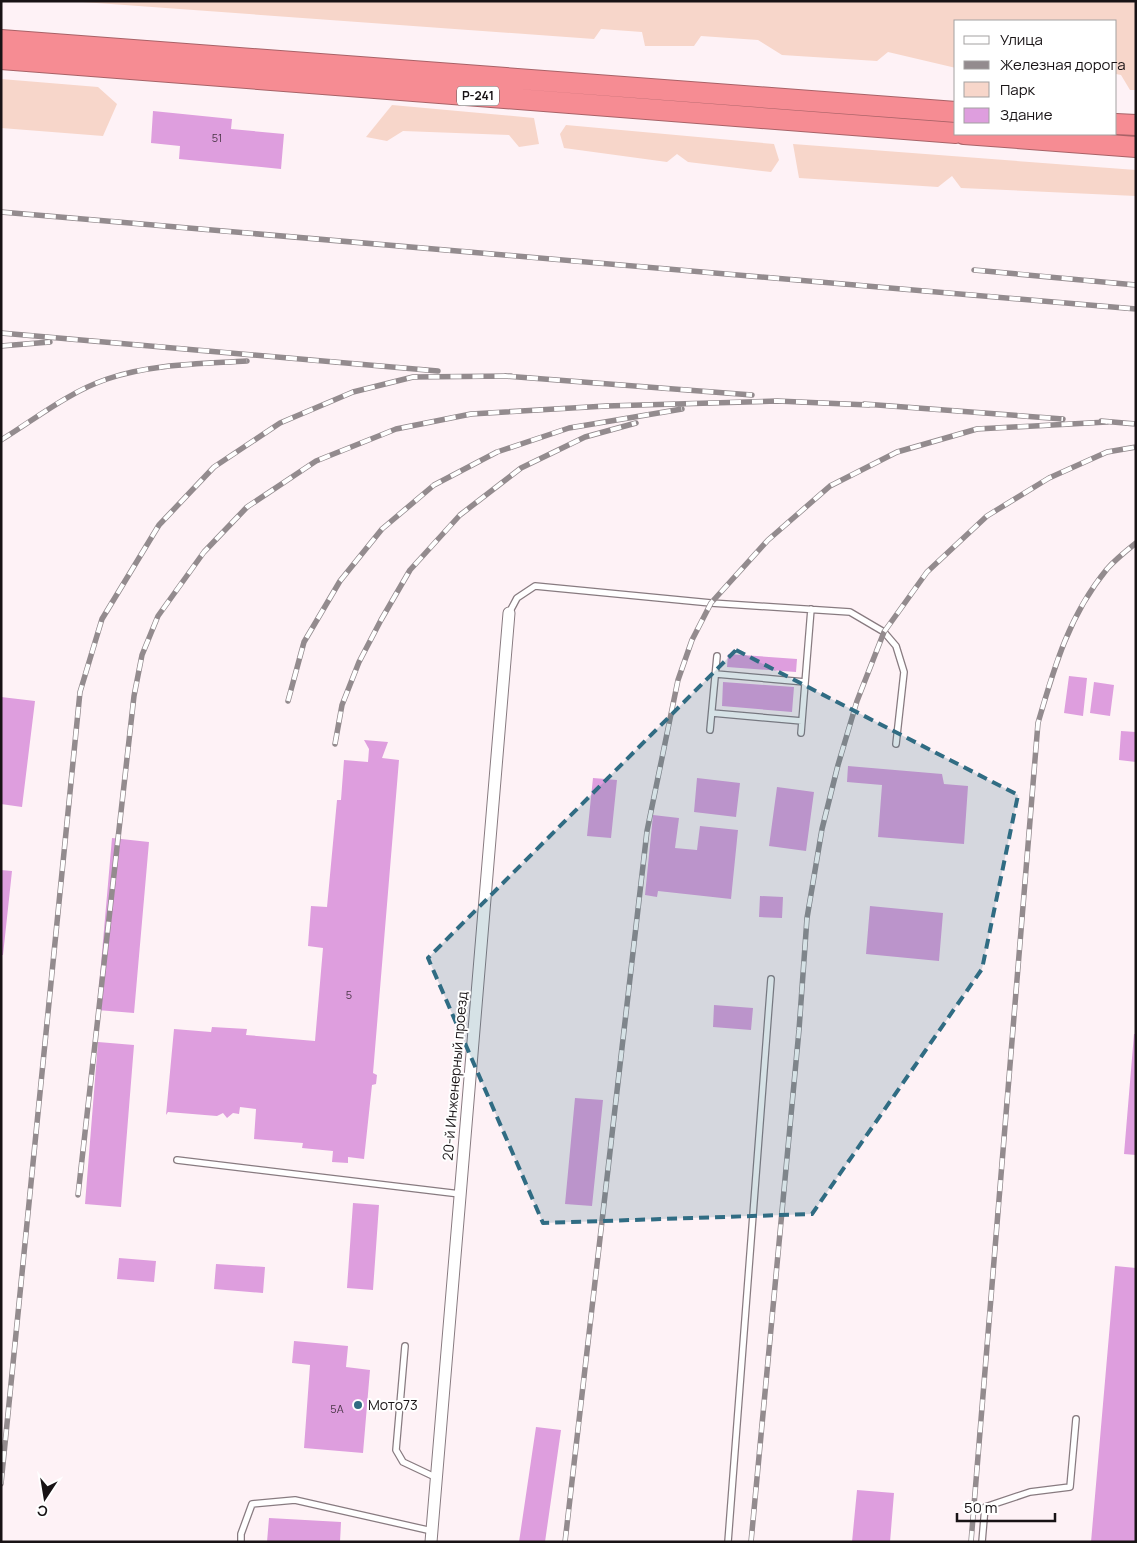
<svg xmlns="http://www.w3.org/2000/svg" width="1137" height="1543" font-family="Manrope,sans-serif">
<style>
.green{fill:#f7d6ca}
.building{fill:#de9ede}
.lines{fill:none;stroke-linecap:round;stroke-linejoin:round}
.lane-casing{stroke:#887b80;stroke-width:8}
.street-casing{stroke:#887b80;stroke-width:13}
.highway-casing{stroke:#a86267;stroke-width:22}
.lane{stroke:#fff;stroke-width:5.5}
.street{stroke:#fff;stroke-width:11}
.highway{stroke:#f68c93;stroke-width:20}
.rail-casing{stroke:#938b8e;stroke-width:5.5}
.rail{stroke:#fff;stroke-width:4;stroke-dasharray:11;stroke-linecap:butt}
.marked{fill:#306c83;fill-opacity:0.2;stroke:#306c83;stroke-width:4;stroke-dasharray:10 6;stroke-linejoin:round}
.poi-dot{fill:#306c83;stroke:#fff;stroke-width:2}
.labels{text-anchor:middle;stroke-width:4;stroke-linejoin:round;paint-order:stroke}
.number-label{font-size:11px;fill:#4a3647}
.shield{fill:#fff;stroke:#5d5a5b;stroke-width:1}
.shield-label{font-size:12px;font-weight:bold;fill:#181315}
.street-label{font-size:14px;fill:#181315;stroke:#fff}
.poi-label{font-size:14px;fill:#181315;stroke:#fff;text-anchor:start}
</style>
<rect width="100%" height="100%" fill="#fef2f6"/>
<path class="green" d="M69 1H1135L1136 90H1130L1121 75 1116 74V21H956V68L888 52 877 61 782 55 758 40 701 36 694 46H645L642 32 601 29 594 39Z
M1 79 98 87 117 104 103 136 1 128Z
M392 105 534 118 539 144 519 147 509 135 403 131 387 141 366 137Z
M566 125 774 144 779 160 771 172 688 162 677 154 667 162 564 148 560 134Z
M793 144 1136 170V196L961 188 952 176 938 187 799 178Z"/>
<path class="building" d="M153 111 232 119 231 129 284 134 281 169 179 159 180 146 151 143Z
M728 654 797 659 796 672 727 667Z
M1069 676 1087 678 1083 716 1064 713Z
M723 682 794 687 792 712 722 706Z
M1094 682 1114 685 1110 716 1090 713Z
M1 697 35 701 22 807 1 804Z
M1121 731 1136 732V762L1119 760Z
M364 740 388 742 382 758 399 760 373 1073 377 1075 376 1084 372 1085 364 1159 348 1157V1163L332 1162 333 1151 302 1148 303 1143 254 1139 256 1109 240 1107 239 1114 233 1113 227 1118 223 1113 217 1116 168 1112 166 1115 174 1029 211 1032 212 1027 247 1029 246 1035 315 1041 323 948 308 946 311 906 327 907 337 800H341L344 760 368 762 369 749Z
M848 766 942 774 944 784 968 786 964 844 878 837 882 785 847 782Z
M593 778 617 780 611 838 587 836Z
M697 778 740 783 736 817 694 812Z
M777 787 814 792 806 851 769 846Z
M653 815 679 818 675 848 697 850 700 826 738 830 731 899 658 891 657 897 645 895Z
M112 838 149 842 134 1013 97 1010Z
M1 870 12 871 3 955H1Z
M760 896 783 897 782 918 759 917Z
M870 906 943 913 939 961 866 954Z
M714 1005 753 1008 751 1030 713 1027Z
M1134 1034H1136V1155L1124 1154Z
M98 1042 134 1045 121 1207 85 1204Z
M575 1098 603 1100 592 1206 565 1204Z
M353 1203 379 1205 373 1290 347 1288Z
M119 1258 156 1261 154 1282 117 1279Z
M216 1264 265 1267 263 1293 214 1289Z
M1115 1266 1136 1268V1542H1091Z
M294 1341 348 1346 346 1367 370 1370 363 1453 304 1448 310 1365 292 1363Z
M536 1427 561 1430 545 1542H519Z
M857 1490 894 1493 890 1542H852Z
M269 1518 341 1522 340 1542H267Z"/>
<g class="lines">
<defs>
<path id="lane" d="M509 613 517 598 535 586 711 603 850 612 884 632 896 646 904 672 896 744
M716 674 805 682
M712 713 802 721
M710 730 717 656
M801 733 811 609
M177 1160 460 1194
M405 1346 396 1450 403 1462 437 1478
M241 1542V1534L252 1504 295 1500 432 1531
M728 1542 771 979
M982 1542 985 1507 1030 1492 1070 1487 1076 1419"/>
<path id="street" d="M431 1542 509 613"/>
<path id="highway" d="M1 40 956 112
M1 59 956 133
M1116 124 1136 125
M964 134 1136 147"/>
</defs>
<use href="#lane" class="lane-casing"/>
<use href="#street" class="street-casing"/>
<use href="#highway" class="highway-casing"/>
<use href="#lane" class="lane"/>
<use href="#street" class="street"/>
<use href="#highway" class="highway"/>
<defs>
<path id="rail" d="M1 212 1136 309
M974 270 1136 285
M1 333 438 371
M1 346 50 342
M505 376 752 395
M864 404 1063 419
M1101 421 1136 424
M1 440C35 419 69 392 107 379 151 364 200 364 247 361
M288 701 304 642 340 581 382 529 434 485 497 452 569 428 682 409
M335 744 342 705 359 662 381 620 410 570 460 515 521 468 585 437 636 423
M78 1195 134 696 142 655 158 616 204 552 247 507 316 461 396 429 471 414 606 406 777 401 869 405
M1 1484 80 692 102 619 159 525 214 467 280 423 353 392 413 377 511 376
M565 1542 647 831 678 680 692 640 711 603 768 540 830 486 897 452 977 429 1107 422
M751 1542 799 1030 807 918 822 829 838 765 857 701 884 632 927 572 987 516 1049 478 1107 452 1136 447
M971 1542 1038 723C1054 668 1069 615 1107 569 1115 560 1126 551 1136 543"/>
</defs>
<use href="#rail" class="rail-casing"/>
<use href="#rail" class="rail"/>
</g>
<path class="marked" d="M736 650 1018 795 982 969 812 1214 543 1223 428 958Z"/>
<circle class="poi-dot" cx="358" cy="1405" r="5"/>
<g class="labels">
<g class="number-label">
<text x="217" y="142">51</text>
<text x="349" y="999">5</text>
<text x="337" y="1413">5А</text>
</g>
<rect class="shield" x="457" y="86.5" width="42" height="19" rx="4"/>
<g class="shield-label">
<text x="478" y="100">Р-241</text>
</g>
<g class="street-label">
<text transform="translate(455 1076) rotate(-85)" y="5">20-й Инженерный проезд</text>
</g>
<g class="poi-label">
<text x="368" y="1410">Мото73</text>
</g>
</g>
<rect width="1137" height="1543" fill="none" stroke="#181315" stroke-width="5"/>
<rect x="954" y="20" width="162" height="115" fill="#ffffff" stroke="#a3a1a1"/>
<rect x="964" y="36" width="25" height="8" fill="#ffffff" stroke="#a3a1a1"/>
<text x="1000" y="45" font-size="15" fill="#181315">Улица</text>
<rect x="964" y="61" width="25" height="8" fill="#938b8e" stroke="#a3a1a1"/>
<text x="1000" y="70" font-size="15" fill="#181315">Железная дорога</text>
<rect x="964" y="82" width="25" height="15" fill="#f7d6ca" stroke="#a3a1a1"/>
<text x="1000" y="95" font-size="15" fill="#181315">Парк</text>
<rect x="964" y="108" width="25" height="15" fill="#de9ede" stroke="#a3a1a1"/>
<text x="1000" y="120" font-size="15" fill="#181315">Здание</text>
<g transform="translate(45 1498) rotate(192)" stroke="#ffffff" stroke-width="4" paint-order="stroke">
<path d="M0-4L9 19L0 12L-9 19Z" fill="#181315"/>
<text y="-8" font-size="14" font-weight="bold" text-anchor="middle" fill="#181315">С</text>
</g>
<path d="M957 1513v8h98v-8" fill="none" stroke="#181315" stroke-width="2.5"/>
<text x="964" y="1513" font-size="15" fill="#181315" stroke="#ffffff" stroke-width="4" paint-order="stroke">50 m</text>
</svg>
